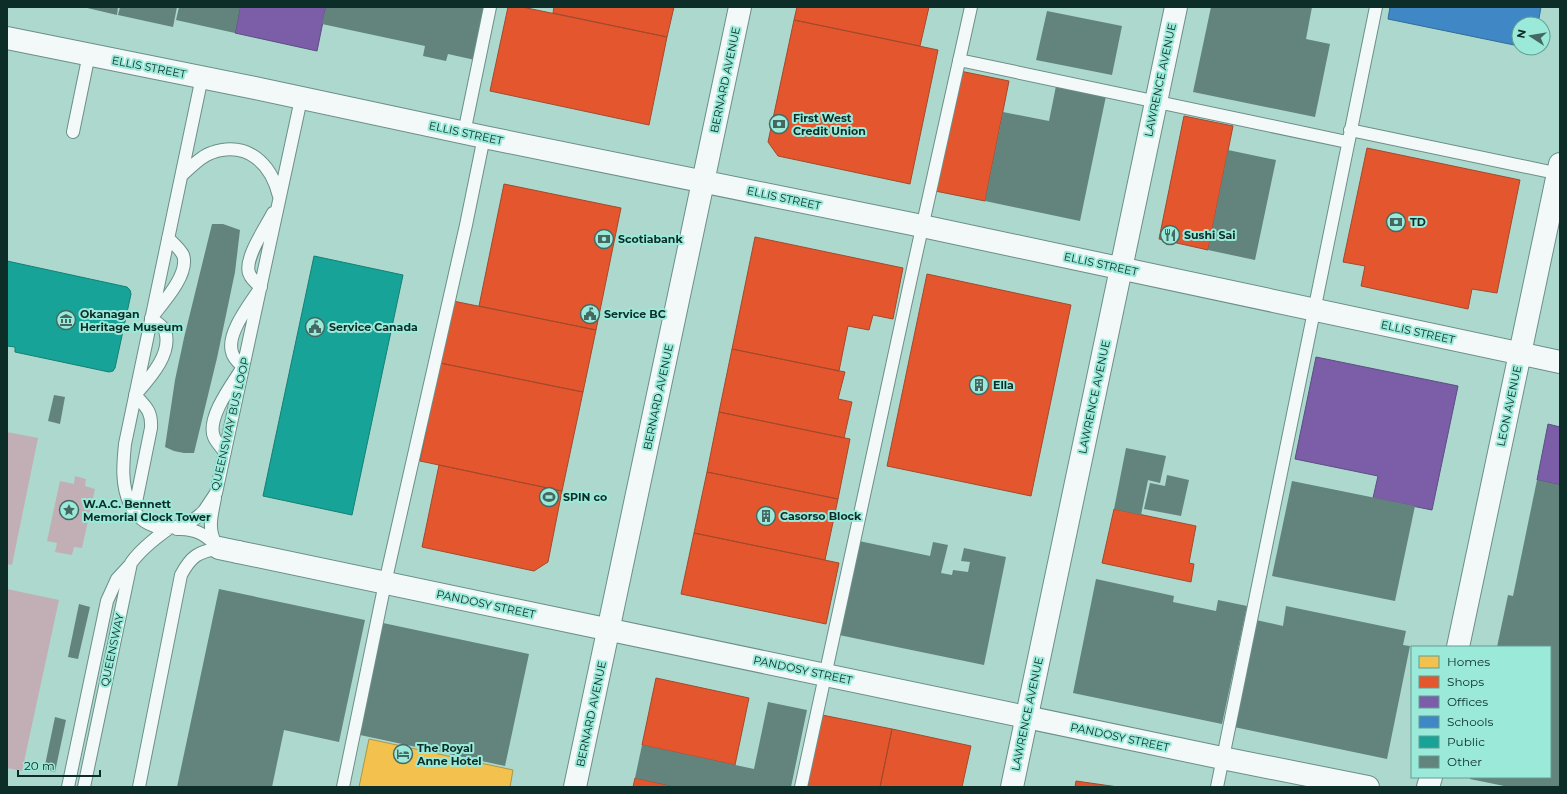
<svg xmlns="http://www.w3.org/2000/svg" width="1567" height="794" font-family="Montserrat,sans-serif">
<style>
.green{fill:#c2afb6}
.homes{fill:#f2c14e;stroke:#ad9543}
.shops{fill:#e4572e;stroke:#a34a2c}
.offices{fill:#7b5ea7;stroke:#5a4f81}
.schools{fill:#3f88c5;stroke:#306d96}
.public{fill:#17a398;stroke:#148076}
.building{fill:#63837d}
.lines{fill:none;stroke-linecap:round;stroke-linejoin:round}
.service-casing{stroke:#6c8f89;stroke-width:14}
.minor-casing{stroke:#6c8f89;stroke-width:24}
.tertiary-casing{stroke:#6c8f89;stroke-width:24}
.service{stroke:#f3f9f8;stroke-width:12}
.minor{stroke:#f3f9f8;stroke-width:22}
.tertiary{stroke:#f3f9f8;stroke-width:22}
.labels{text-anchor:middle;stroke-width:4;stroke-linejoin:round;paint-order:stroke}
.street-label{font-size:11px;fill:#0c2d28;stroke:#9be9d9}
.poi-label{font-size:11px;font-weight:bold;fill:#0c2d28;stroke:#9be9d9;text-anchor:start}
</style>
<rect width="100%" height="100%" fill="#acd8ce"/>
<path class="green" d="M7 432 38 438 12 565 7 564Z
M75 476 86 479 85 486 95 489 82 548 74 547 72 555 55 552 57 543 47 541 60 481 74 484Z
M7 589 59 600 22 771 7 768Z"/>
<path class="homes" d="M369 739 513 770 510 787H359Z"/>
<path class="shops" d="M508 7H522L667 37 649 125 490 91Z
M554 7H674L667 37 553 13Z
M797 7H929L920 46 794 20Z
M794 20 938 50 910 184 778 156 768 142Z
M960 71 1009 81 985 201 935 191Z
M1184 116 1233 126 1208 250 1159 239Z
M1367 148 1520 180 1497 293 1472 289 1468 309 1361 286 1365 266 1343 262Z
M504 184 621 208 596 330 479 306Z
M755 237 903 268 893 319 873 315 869 330 848 326 839 371 732 349Z
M927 274 1071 305 1031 496 887 466Z
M453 301 596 330 583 392 440 363Z
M732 349 845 372 838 399 852 402 844 438 719 412Z
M440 363 583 392 562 491 420 461Z
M719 412 850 439 838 499 707 472Z
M439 465 562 491 548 562 534 571 422 547Z
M707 472 838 499 825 560 694 533Z
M1114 509 1196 526 1189 563 1194 564 1191 582 1102 563Z
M694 533 839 563 826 624 681 594Z
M656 678 749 698 735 765 642 745Z
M822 715 892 729 880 787H806Z
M892 729 971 746 962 787H880Z
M635 778 677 787H633Z
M1076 781 1118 787H1075Z"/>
<path class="offices" d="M240 7H326L317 51 235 33Z
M1316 357 1458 386 1432 510 1373 498 1378 476 1295 459Z
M1548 424 1560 427V485L1537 480Z"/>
<path class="schools" d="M1390 7H1541L1538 24H1519V46L1388 19Z"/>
<path class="public" d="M314 256 403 275 352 515 263 496Z
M7 261 127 287 130 290 131 294 115 368 113 371 109 372 15 352V347L7 346Z"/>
<path class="building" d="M83 7H118L117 15Z
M120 7H177L173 27 118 15Z
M179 7H240L235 33 176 20Z
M326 7H486L475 60 448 54 446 61 423 56 425 46 322 24Z
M1211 7H1312L1306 39 1330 44 1315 117 1193 92Z
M1047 11 1122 26 1112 75 1036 60Z
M1056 86 1106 96 1080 221 985 201 1003 112 1049 121Z
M1228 150 1276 160 1255 260 1208 250Z
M212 224H223L240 230 235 272 217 358 194 453H184L174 451 165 447 175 380 184 338Z
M54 395 65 397 60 424 48 421Z
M1126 448 1166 456 1160 483 1148 480 1141 515 1114 509Z
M1167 475 1189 480 1181 516 1144 509 1150 483 1165 486Z
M1537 480 1560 485V787H1509L1470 779V777H1550V647H1497L1508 595 1513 596Z
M1292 481 1415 506 1395 601 1272 576Z
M859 541 930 556 933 542 948 545 941 573 952 575 953 570 968 572 970 562 961 561 964 548 1006 557 984 665 839 635Z
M1096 579 1174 596 1173 602 1216 611 1218 600 1247 606 1222 724 1073 693Z
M219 589 365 620 339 742 284 730 272 787H177Z
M79 604 90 607 78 659 68 657Z
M1286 606 1406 631 1403 645 1410 646 1387 759 1234 727 1256 620 1283 626Z
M383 623 529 654 505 766 360 735Z
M768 702 807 710 791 787H677L635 778 642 745 754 769Z
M55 717 66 720 55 772 44 770Z"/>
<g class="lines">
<defs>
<path id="service" d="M959 60 1347 142
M202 77 125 444C123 464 121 485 130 504 145 535 182 534 204 511 208 505 212 499 216 493L301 99
M1350 130 1560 174
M73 132 89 54
M464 133 490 7
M182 175C190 168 201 156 211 153 248 140 271 164 279 196
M225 452C221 447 216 442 214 437 206 418 233 383 243 367 239 363 233 358 232 352 226 333 251 303 261 287 256 283 251 279 249 273 244 258 266 227 273 213
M215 498C212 514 207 529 216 544
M134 512 151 428C152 411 146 407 135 395 148 380 173 354 165 331 163 326 156 322 151 318 162 304 190 274 183 255 180 249 173 243 168 238
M177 529C196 528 206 535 219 548
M68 787 107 601 117 579 129 566
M84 787 131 563C141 549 154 539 168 529
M139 787 181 575C191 556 198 552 219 548
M343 787 385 583 466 225 484 137
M801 787 914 264 971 7
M1217 787 1376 7"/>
<path id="minor" d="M238 552 1222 758 1368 787"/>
<path id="tertiary" d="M7 38 255 88 484 137 922 226 1560 362
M219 548 238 552
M1458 647 1560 164
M575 787 740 7
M1012 787 1176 7
M1428 787 1431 777"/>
</defs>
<use href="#service" class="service-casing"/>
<use href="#minor" class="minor-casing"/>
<use href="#tertiary" class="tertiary-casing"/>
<use href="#service" class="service"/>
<use href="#minor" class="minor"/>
<use href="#tertiary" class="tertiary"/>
</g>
<defs>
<symbol id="bank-ring" viewBox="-11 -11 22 22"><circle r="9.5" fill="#9be9d9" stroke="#446962" stroke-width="1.5"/><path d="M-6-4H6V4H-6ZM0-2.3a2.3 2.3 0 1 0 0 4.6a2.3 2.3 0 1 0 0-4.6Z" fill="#446962"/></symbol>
<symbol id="restaurant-ring" viewBox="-11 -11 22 22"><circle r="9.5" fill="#9be9d9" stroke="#446962" stroke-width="1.5"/><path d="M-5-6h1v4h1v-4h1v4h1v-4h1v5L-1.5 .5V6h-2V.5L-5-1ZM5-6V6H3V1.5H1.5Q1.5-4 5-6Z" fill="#446962"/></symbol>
<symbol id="civic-ring" viewBox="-11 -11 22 22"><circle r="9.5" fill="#9be9d9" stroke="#446962" stroke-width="1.5"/><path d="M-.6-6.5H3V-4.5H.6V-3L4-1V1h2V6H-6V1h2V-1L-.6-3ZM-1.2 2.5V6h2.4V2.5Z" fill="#446962"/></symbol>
<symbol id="museum-ring" viewBox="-11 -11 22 22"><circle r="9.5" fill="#9be9d9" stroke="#446962" stroke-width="1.5"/><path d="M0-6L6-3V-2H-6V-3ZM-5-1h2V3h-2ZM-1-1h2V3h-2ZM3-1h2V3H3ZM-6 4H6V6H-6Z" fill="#446962"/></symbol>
<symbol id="building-ring" viewBox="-11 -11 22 22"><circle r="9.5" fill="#9be9d9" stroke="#446962" stroke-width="1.5"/><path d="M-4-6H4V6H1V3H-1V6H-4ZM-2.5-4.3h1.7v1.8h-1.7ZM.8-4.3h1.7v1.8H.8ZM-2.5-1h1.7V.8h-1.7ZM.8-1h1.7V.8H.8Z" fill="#446962"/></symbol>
<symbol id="stadium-ring" viewBox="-11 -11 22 22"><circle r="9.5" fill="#9be9d9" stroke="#446962" stroke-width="1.5"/><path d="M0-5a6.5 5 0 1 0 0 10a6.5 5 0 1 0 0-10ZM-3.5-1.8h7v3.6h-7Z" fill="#446962"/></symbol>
<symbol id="sight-ring" viewBox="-11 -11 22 22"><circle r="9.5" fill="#9be9d9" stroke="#446962" stroke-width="1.5"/><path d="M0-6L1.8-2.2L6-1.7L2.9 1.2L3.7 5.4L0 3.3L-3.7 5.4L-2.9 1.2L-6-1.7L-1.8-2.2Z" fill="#446962"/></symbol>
<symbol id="hotel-ring" viewBox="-11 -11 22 22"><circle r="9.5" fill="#9be9d9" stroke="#446962" stroke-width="1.5"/><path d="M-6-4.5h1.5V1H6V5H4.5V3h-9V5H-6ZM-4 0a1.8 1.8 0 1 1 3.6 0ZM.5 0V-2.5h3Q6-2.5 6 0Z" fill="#446962"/></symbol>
</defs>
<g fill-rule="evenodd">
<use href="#bank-ring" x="768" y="113" width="22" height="22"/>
<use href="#bank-ring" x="1385" y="211" width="22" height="22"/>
<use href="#restaurant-ring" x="1159" y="224" width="22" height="22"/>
<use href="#bank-ring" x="593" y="228" width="22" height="22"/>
<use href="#civic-ring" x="579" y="303" width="22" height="22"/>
<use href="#museum-ring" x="55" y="309" width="22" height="22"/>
<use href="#civic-ring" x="304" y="316" width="22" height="22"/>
<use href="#building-ring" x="968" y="374" width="22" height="22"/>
<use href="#stadium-ring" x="538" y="486" width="22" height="22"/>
<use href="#sight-ring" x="58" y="499" width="22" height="22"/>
<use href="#building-ring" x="755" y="505" width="22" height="22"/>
<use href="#hotel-ring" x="392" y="743" width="22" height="22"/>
</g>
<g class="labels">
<g class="street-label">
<text transform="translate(149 67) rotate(11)" y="4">ELLIS STREET</text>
<text transform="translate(725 80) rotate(-78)" y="4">BERNARD AVENUE</text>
<text transform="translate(1160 80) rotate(-78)" y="4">LAWRENCE AVENUE</text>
<text transform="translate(466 133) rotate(12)" y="4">ELLIS STREET</text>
<text transform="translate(784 198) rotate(12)" y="4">ELLIS STREET</text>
<text transform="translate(1101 264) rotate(12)" y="4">ELLIS STREET</text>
<text transform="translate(1418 332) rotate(12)" y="4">ELLIS STREET</text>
<text transform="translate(658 397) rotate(-78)" y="4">BERNARD AVENUE</text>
<text transform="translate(1094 397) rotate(-78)" y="4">LAWRENCE AVENUE</text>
<text transform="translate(1509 406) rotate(-78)" y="4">LEON AVENUE</text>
<text transform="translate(230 424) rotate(-77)" y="4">QUEENSWAY BUS LOOP</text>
<text transform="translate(486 604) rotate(12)" y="4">PANDOSY STREET</text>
<text transform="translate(112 650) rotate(-78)" y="4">QUEENSWAY</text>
<text transform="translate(803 670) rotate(12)" y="4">PANDOSY STREET</text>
<text transform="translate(591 714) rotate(-78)" y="4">BERNARD AVENUE</text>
<text transform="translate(1027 714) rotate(-78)" y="4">LAWRENCE AVENUE</text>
<text transform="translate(1120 737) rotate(12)" y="4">PANDOSY STREET</text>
</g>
<g class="poi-label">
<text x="793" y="122">First West<tspan x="793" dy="13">Credit Union</tspan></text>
<text x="1410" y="226">TD</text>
<text x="1184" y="239">Sushi Sai</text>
<text x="618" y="243">Scotiabank</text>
<text x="80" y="318">Okanagan<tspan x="80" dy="13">Heritage Museum</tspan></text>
<text x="604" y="318">Service BC</text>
<text x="329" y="331">Service Canada</text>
<text x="993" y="389">Ella</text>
<text x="563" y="501">SPIN co</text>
<text x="83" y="508">W.A.C. Bennett<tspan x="83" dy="13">Memorial Clock Tower</tspan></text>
<text x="780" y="520">Casorso Block</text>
<text x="417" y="752">The Royal<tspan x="417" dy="13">Anne Hotel</tspan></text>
</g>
</g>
<rect width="1567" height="794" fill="none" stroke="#0c2d28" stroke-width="16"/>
<rect x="1411" y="646" width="140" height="132" fill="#9be9d9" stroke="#629e92"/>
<rect x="1419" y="656" width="20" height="12" fill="#f2c14e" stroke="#629e92"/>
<text x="1447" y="666" font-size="12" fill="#0c2d28">Homes</text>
<rect x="1419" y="676" width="20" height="12" fill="#e4572e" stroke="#629e92"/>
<text x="1447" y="686" font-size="12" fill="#0c2d28">Shops</text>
<rect x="1419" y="696" width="20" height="12" fill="#7b5ea7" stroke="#629e92"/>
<text x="1447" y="706" font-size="12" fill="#0c2d28">Offices</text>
<rect x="1419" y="716" width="20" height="12" fill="#3f88c5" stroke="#629e92"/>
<text x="1447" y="726" font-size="12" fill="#0c2d28">Schools</text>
<rect x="1419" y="736" width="20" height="12" fill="#17a398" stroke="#629e92"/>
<text x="1447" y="746" font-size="12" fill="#0c2d28">Public</text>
<rect x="1419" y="756" width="20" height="12" fill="#63837d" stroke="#629e92"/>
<text x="1447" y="766" font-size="12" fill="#0c2d28">Other</text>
<g transform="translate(1531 36) rotate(282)"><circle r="19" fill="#9be9d9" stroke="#629e92"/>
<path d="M0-3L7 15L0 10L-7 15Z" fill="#446962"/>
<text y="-6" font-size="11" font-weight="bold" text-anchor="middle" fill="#0c2d28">N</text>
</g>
<path d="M18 770v6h82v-6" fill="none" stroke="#0c2d28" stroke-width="2"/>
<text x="24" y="770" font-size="12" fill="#0c2d28" stroke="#9be9d9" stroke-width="3" paint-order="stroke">20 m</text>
</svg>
